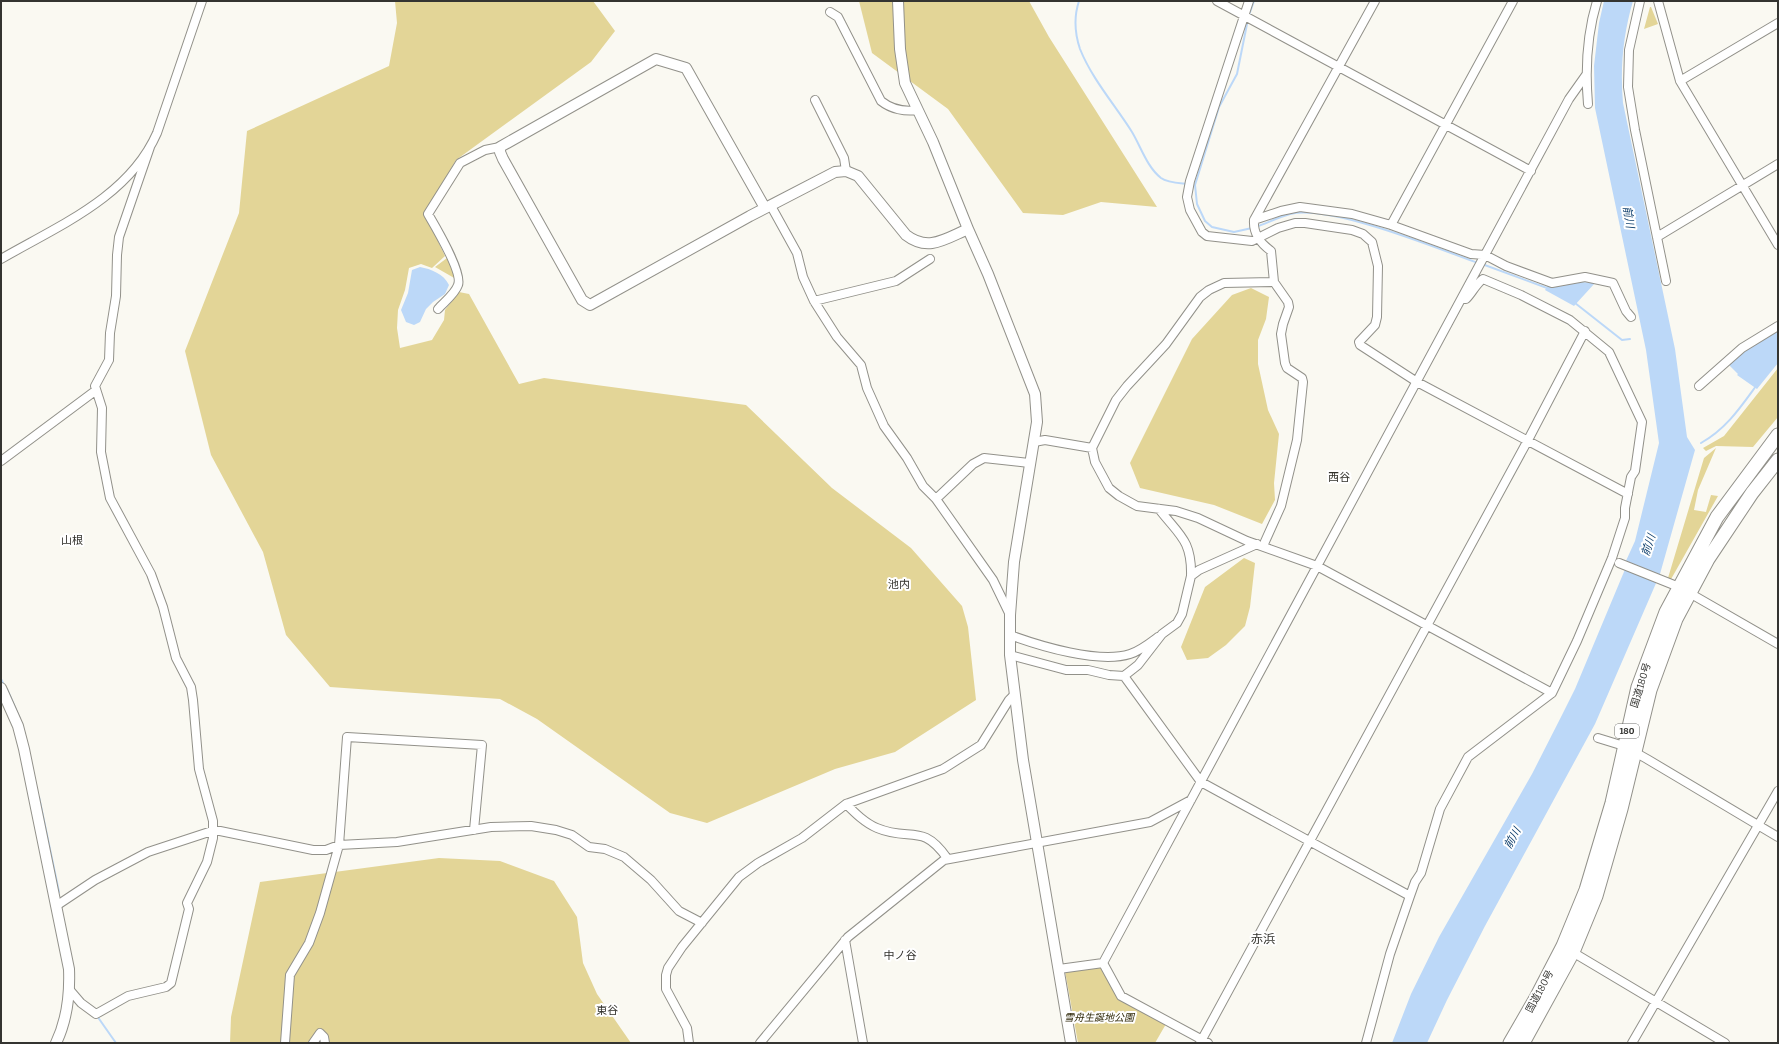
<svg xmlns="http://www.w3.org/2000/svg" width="1779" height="1044" font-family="Bitter,'Noto Sans JP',serif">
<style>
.green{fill:#e3d597}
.water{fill:#bcd8f8}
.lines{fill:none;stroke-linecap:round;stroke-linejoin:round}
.stream{stroke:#bcd8f8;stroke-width:2}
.minor-casing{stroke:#92918a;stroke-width:10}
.tertiary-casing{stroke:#92918a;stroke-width:12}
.trunk-casing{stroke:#92918a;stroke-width:15}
.minor{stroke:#fff;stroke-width:8}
.tertiary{stroke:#fff;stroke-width:10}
.trunk{stroke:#fff;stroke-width:13}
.labels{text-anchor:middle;stroke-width:4;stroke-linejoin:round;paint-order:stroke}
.shield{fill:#fff;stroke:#71716f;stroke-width:1}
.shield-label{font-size:9px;font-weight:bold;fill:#343431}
.street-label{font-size:10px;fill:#343431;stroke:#fff}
.park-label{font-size:10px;font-style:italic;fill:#322b0c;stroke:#fff}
.water-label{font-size:11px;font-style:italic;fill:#10406e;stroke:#fff}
.neighbourhood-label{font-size:11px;fill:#31302b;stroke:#fff}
.quarter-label{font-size:12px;fill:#31302b;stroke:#fff}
</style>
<rect width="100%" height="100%" fill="#faf9f2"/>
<path class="green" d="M395 1H593L615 31 591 62 456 160 425 214 445 256 432 268 421 264 409 268 405 290 398 310 397 328 400 348 432 340 444 320 445 310 459 292 469 294 519 384 544 378 746 405 832 488 911 548 962 606 968 627 976 700 895 752 835 769 707 823 670 813 537 719 500 699 330 687 286 635 263 552 211 455 185 351 239 213 247 131 389 66 397 23Z
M859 1H1029L1049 37 1157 207 1101 202 1063 215 1023 213 948 109 872 53Z
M1650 7H1651L1658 24 1644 29Z
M447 258 456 279 435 267Z
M1251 288 1269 297 1266 319 1258 340V364L1268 410 1279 434 1274 483 1275 500 1262 524 1214 505 1140 488 1130 463 1192 339 1232 295Z
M1778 368V417L1753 447 1716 446 1706 451 1703 448 1724 436Z
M1716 448 1698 490 1694 510 1706 512 1711 495 1718 496 1670 581 1668 578 1704 458Z
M1244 558 1255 563 1250 607 1245 626 1226 645 1208 658 1187 660 1181 647 1205 587Z
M439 858 500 861 554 881 577 917 583 963 597 994 631 1043H230L231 1017 260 882Z
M1102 967 1119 1000 1166 1024 1155 1043H1078L1065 971Z"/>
<path class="water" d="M1604 1H1633C1623 35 1620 68 1623 103L1675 349 1687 437 1695 450 1693 457 1660 574 1595 724 1485 926 1447 1000 1427 1043H1392L1411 994 1439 937 1532 774 1562 715 1575 689 1626 567 1625 563 1635 541 1659 443 1646 350 1595 108 1594 66 1599 23Z
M420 267C431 269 444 274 449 285L445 294 433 302 426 309 420 322 414 325 406 322 401 310 408 293 412 270Z
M1581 282 1595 283 1574 306 1545 290 1548 285 1556 287Z
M1778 330V363L1757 389 1737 375 1738 374 1729 365 1744 351Z"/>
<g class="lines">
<path class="stream" d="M1079 1C1074 16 1075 34 1080 49 1092 79 1115 105 1132 132 1141 147 1147 167 1161 178 1168 183 1180 183 1188 184
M1249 15 1254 1
M1248 19 1237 74 1219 107 1195 185 1197 204 1205 221 1212 227 1234 232 1252 228
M1256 227C1267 223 1279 217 1290 214 1330 204 1436 248 1478 263
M1482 264 1547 288
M1575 303 1622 340 1630 339
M1701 443C1726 429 1740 408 1756 386
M1 679 4 685
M7 689 20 719
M39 797 59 892
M74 970V983
M97 1016 116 1043"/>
<defs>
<path id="minor" d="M1217 1 1531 171
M1249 1 1190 181 1187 197 1190 210 1202 232 1207 236 1252 241 1278 228 1295 223H1305L1352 230 1363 234 1372 242 1378 266 1377 317 1375 325 1359 342 1360 345 1417 382 1628 494
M1640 1 1629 50 1628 87 1635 130 1666 281
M1658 1 1680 81 1778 245
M830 12 838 17 881 101C891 109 905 112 918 110
M1680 81 1778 23
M815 100 844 158 846 171
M1588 104C1585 69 1587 34 1597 1
M771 206 797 253 803 277 814 301 837 337 861 365 867 388 884 426 907 458 923 486 936 499 993 580 1010 615
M1254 220 1281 211 1300 207 1352 214 1391 225 1471 254 1485 255 1506 266 1552 283 1585 277 1613 283 1626 311 1631 317
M1391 225 1513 1
M1657 237 1778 164
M1 259C58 226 129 197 157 133L202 1
M1274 282 1224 283 1209 290 1200 297 1166 344 1127 386 1116 400 1092 448 1095 462 1109 488 1119 496 1137 506 1176 511 1198 518 1247 541 1317 566 1552 693
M814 301 896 281 930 259
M438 309C444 302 455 294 458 285 463 273 435 226 428 214L460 163 485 150 500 147
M1699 386 1742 348 1778 326
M1034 442 1045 440 1092 448
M1 461 95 391
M936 499 973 464 984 458 1029 463
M1159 509C1179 535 1192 540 1191 576
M1263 546 1281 506 1297 440 1303 382 1302 378 1287 368 1285 363 1281 334 1283 324 1289 307 1288 302 1274 282 1271 251C1260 243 1253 234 1254 220L1375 1
M1619 563 1679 587 1778 644
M1010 635C1040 646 1099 664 1130 654 1140 651 1150 643 1158 637
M1010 655 1066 670H1088L1109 675 1124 676 1138 665 1162 634 1177 623 1182 614 1191 576 1199 570 1257 544
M1124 676 1201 782 1410 896
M1598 738 1624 746 1647 759 1778 837
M846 804C855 813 865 823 877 828 910 842 922 822 947 858
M56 906 95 880 148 852 212 831H220L313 850H326L339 845 397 842 491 827 531 826 556 830 572 835 589 847 605 849 624 857 651 880 679 911 702 923
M845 940 863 1043
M1569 950 1725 1043
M1103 963 1569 99 1586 75
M1103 963 1121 996 1208 1043
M1059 969 1103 963
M69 989 81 1003 96 1014 128 996 166 987 171 983 189 909 187 903 207 862 213 838V821L199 769 193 700 191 687 176 658 163 607 151 574 110 498 101 452 102 408 95 386 109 360 110 333 116 296 117 255 119 237 150 147
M285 1043 290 975 309 943 320 913 339 845 347 737 482 745 474 830
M313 1043 320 1033 324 1037 325 1043
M689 1043 687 1028 666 989V975L668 968 682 947 739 877 758 863 802 838 846 804 943 769 981 745 1009 700 1014 695
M760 1043 848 937 944 860 1150 822 1191 800
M1200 1043 1528 440 1585 331
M1366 1043 1390 954 1410 896 1415 882 1421 873 1440 809 1468 757 1552 693 1577 641 1612 558 1625 518V508L1631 477 1635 471 1642 422 1609 352 1570 320 1521 295 1483 279C1476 284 1472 293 1466 299H1463
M1632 1043 1778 791"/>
<path id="tertiary" d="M898 1 900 49 905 83 933 142 968 229 988 274 1035 394 1037 422 1014 562 1010 615V655L1023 760 1071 1043
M765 208 686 68 656 59 500 147V152L503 159 582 300 590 305 750 216 835 172 846 171 858 176 906 235C928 252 945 239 968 229
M1 688 18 726 24 749 69 969C70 994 67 1020 56 1043"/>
<path id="trunk" d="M1510 1043 1536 998 1563 946 1586 890 1612 803 1638 687 1666 612 1717 517 1778 435
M1523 1043 1573 952 1596 896 1621 809 1650 690 1676 619 1708 559 1752 493 1778 460"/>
</defs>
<use href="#minor" class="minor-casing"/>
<use href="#tertiary" class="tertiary-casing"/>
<use href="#trunk" class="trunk-casing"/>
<use href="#minor" class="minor"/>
<use href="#tertiary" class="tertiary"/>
<use href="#trunk" class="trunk"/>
</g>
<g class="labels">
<rect class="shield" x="1615" y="724" width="24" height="14" rx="3"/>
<g class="shield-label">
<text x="1627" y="734">180</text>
</g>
<g class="street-label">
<text transform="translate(1640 685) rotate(-73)" y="4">国道180号</text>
<text transform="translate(1539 991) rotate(-62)" y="4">国道180号</text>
</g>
<g class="park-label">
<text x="1099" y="1021">雪舟生誕地公園</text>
</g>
<g class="water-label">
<text transform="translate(1629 217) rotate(81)" y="4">前川</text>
<text transform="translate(1648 545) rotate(-71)" y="4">前川</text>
<text transform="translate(1512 838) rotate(-61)" y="4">前川</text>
</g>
<g class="neighbourhood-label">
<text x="1339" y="481">西谷</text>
<text x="72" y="544">山根</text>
<text x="899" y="588">池内</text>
<text x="900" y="959">中ノ谷</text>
<text x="607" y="1014">東谷</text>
</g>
<g class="quarter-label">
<text x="1263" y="943">赤浜</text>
</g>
</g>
<rect width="1779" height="1044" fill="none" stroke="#343431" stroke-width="4"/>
</svg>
